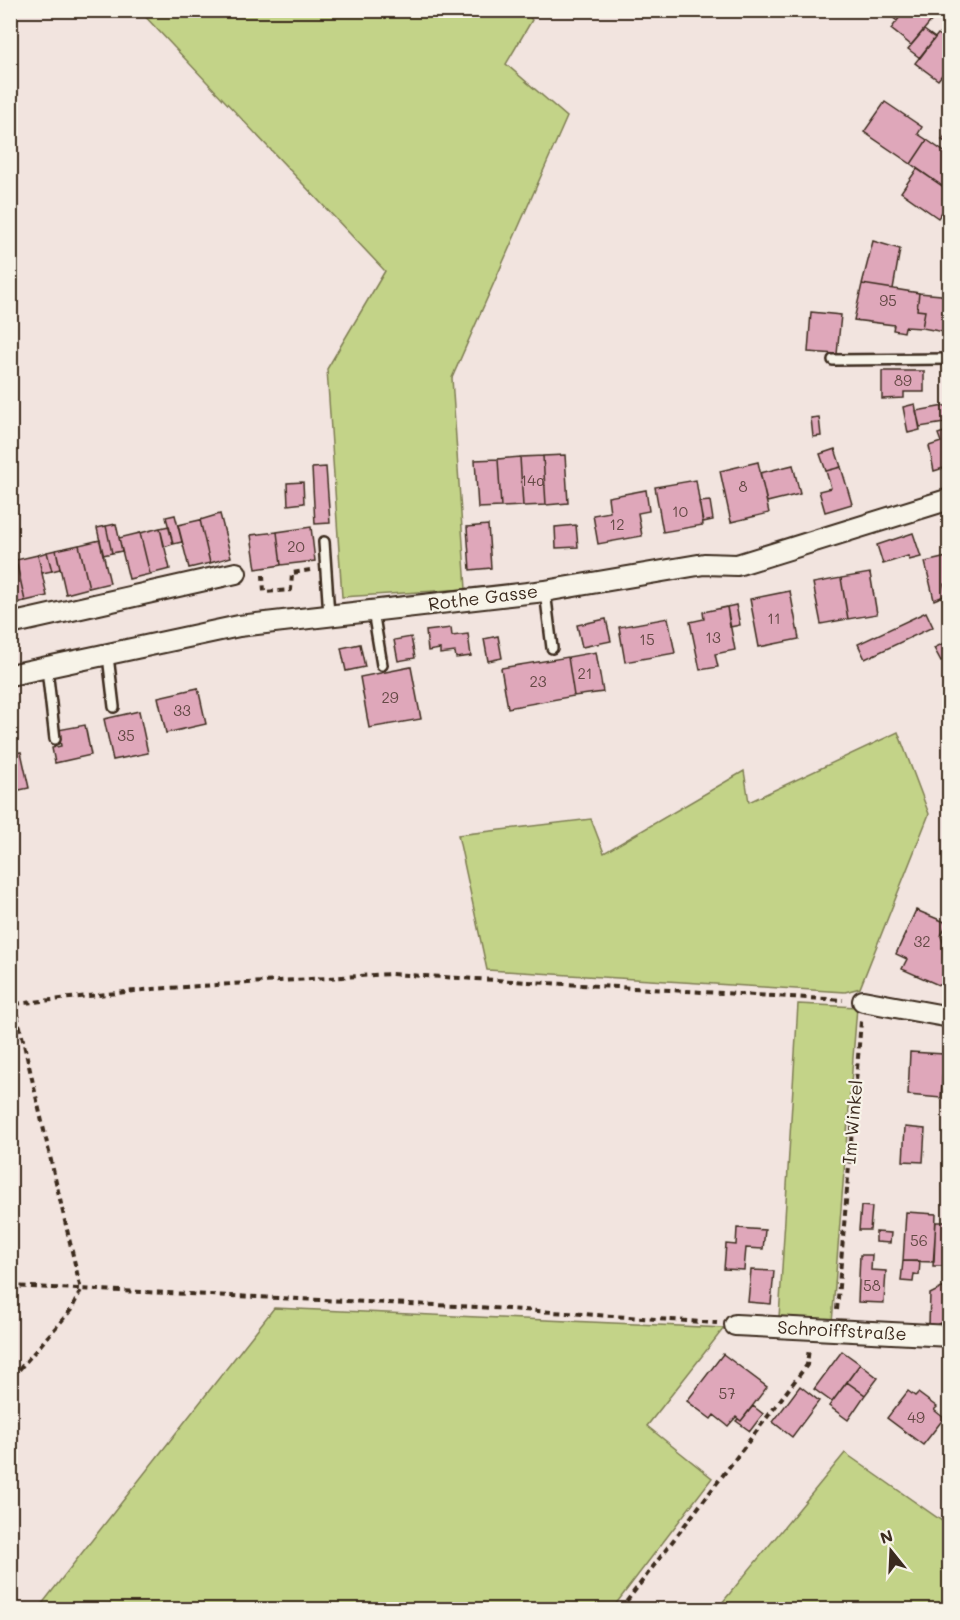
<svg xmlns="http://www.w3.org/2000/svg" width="960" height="1620" font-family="Mali,sans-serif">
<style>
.green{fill:#c3d388;stroke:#7f7e53;stroke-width:1.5}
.building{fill:#dfa7ba;stroke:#3b2a1e;stroke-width:1.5}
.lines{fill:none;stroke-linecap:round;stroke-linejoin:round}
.service-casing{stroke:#3b2a1e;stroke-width:14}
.minor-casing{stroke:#3b2a1e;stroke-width:24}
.path{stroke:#3b2a1e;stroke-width:4;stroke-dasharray:6 4.5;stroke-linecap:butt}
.service{stroke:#f7f3e8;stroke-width:9}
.minor{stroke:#f7f3e8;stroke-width:20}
.labels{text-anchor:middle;stroke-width:4.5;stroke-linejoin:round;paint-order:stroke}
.number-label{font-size:15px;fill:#644945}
.street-label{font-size:18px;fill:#3b2a1e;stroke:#f7f3e8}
</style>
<rect width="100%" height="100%" fill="#f2e4df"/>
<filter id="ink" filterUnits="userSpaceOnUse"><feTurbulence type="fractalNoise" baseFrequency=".0167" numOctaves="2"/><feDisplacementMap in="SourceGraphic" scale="12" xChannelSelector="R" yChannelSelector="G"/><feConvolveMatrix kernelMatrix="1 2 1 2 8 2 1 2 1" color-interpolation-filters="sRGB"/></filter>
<g filter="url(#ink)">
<path class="green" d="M524 10 532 20 506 64 567 117 452 378 466 589 342 597 327 369 385 271 140 11Z
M898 732 929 814 860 988 845 992 487 970 458 835 591 819 604 853 744 771 749 802Z
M798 1004 857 1007 832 1323 779 1318Z
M274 1308 724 1328 647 1426 712 1478 612 1609H38Z
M845 1453 949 1526V1609H717Z"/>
<path class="building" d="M884 10H905L897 21Z
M905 10H921L932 20 911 45 891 29Z
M924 30 935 38 920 58 908 49Z
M938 34 950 42V65L938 80 915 63Z
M885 102 922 127 918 134 927 140 911 164 864 132Z
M950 129V145L942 140Z
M927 140 950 156 948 190 911 164Z
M917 169 948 190 943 198 949 202 938 218 901 192Z
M873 241 900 249 893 289 862 284Z
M862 284 919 293 917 310 925 311 922 328 905 327 904 332 893 330 894 325 854 320Z
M919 293 941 295 950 300V333L922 328 925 311 917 310Z
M811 312 841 315 837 354 808 352Z
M882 371H924V392H904V398L882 399Z
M915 404 920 430 908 433 903 407Z
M950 405V422L920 427 916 411Z
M819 417 821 436 813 437 811 418Z
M950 430V466L934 471 929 446 941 442 938 434Z
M835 449 841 467 826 471 820 454Z
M565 455 568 503 546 505 543 456Z
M543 456 546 505 523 506 520 457Z
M520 457 523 506 501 507 498 459Z
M498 459 501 507 478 508 475 460Z
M758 462 769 513 731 522 720 471Z
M793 465 800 494 767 502 760 473Z
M326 467 330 523 315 524 312 468Z
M841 467 852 504 825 512 819 491 831 488 826 471Z
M696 480 703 525 663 532 655 487Z
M303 482 304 503 288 505 287 483Z
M646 490 649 511 638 513 642 536 598 544 593 515 610 512 608 497Z
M710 501 713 520 703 522 699 502Z
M220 514 231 557 210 563 200 520Z
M175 515 182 542 173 544 166 517Z
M200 520 210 563 189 568 178 525Z
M116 524 122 551 112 553 106 526Z
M488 525 491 568 470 570 467 527Z
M576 525 578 547 556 548 555 527Z
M106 526 112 553 103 555 97 528Z
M169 526 173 544 164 547 160 528Z
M311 527 315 561 281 565 277 532Z
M160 528 170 569 150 574 140 533Z
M277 532 281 565 256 569 251 535Z
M140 533 150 574 129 579 119 538Z
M913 533 921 557 909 560 908 556 883 564 877 545Z
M100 540 110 583 89 588 79 545Z
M79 545 89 588 66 594 56 550Z
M56 550 60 569 52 571 47 552Z
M47 552 52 571 42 573 38 555Z
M38 555 47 596 25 601 16 560Z
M947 557 950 583 944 584 946 595 934 600 925 562Z
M16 560 25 601 10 604V561Z
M870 573 877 614 848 619 841 578Z
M841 578 848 619 821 624 813 583Z
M790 591 799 639 759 647 750 599Z
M736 605 740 625 730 627 727 607Z
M727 607 735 650 715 654 718 667 700 670 690 622 704 619 703 612Z
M926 612 933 627 865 659 858 644Z
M668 618 675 653 625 662 619 627Z
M606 619 611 641 582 647 577 625Z
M451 628 452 636 468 634 471 656 456 658 455 652 440 654V649L428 651 426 631Z
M498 636 502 658 488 661 484 639Z
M411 637 415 658 398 661 394 640Z
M950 640V657L941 661 934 648Z
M360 644 365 667 346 671 341 648Z
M596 652 603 692 574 696 568 657Z
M568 657 574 696 508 708 501 668Z
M411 667 421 719 369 728 360 677Z
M198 688 206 724 166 733 158 697Z
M139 711 148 753 113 760 104 719Z
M85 725 91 755 55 763 52 748 61 746 58 730Z
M10 751 11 754 21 752 29 788 10 792Z
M916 910 947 923 941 936 945 948 950 950V971L943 987 902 969 907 959 896 954Z
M910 1052 944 1054 941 1098 908 1095Z
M944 1057H950V1089H942Z
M905 1127 925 1129 923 1162 903 1161Z
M861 1206 872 1207 870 1230H859Z
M906 1212 936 1214 934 1262 903 1261Z
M936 1222H950V1275L944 1271V1266H933Z
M737 1228 765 1230 763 1249 746 1248 744 1270 724 1269 726 1244 736 1245Z
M876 1232 891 1233 890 1243 876 1242Z
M860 1255H872L871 1270 886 1271 884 1303 858 1302Z
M903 1261H920L919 1275 914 1274 913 1282 901 1281Z
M751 1270 774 1271 771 1304 748 1302Z
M944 1287 950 1296V1310L946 1311 950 1318 936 1325H929L930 1294Z
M842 1351 860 1364 832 1402 814 1389Z
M723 1354 767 1387 741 1421 736 1417 728 1426 714 1415 711 1419 687 1401Z
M860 1364 878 1378 865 1395 847 1382Z
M847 1382 865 1395 848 1420 829 1406Z
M800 1386 819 1401 792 1437 773 1422Z
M908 1391 915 1396 918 1393 937 1407 934 1410 944 1418 923 1445 887 1418Z
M753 1406 763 1414 750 1431 736 1421 738 1419 741 1421Z"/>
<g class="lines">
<defs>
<path id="service" d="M833 360 950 359
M324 542 329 615
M545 591 552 648
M373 611 382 665
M108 656 114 707
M47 669 55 739"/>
<path id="minor" d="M10 624 236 573
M10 675 239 626 545 591 704 564 737 565 950 499
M863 1001 950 1017
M735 1325 950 1336"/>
</defs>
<use href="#service" class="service-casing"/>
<use href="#minor" class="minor-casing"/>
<path class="path" d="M263 575 264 592 291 590 292 573 310 570
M10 984 81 1290 71 1310 10 1380
M15 1004 153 989 390 974 843 1000
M10 1286 478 1307 717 1323
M837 1310 861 1021
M620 1610 807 1365 809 1348"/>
<use href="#service" class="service"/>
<use href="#minor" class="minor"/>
</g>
</g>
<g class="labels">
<g class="number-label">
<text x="888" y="306">95</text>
<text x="903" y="386">89</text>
<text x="533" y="486">14a</text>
<text x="743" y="492">8</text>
<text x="680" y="517">10</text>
<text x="617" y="530">12</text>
<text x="296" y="552">20</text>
<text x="774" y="624">11</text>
<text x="713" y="643">13</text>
<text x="647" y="645">15</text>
<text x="585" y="679">21</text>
<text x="538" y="687">23</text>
<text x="390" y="703">29</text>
<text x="182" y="716">33</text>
<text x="126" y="741">35</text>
<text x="922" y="947">32</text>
<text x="919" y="1246">56</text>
<text x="872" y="1291">58</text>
<text x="727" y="1399">57</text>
<text x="916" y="1423">49</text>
</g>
<g class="street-label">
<text transform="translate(483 598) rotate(-7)" y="6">Rothe Gasse</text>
<text transform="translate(853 1122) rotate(-85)" y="6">Im Winkel</text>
<text transform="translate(842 1331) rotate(3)" y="6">Schroiffstraße</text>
</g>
</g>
<rect width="960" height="1620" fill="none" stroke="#f7f3e8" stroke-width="36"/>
<rect x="18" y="18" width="924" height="1584" fill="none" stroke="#3b2a1e" stroke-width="2" filter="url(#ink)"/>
<g transform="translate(891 1551) rotate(342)" stroke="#f7f3e8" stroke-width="4.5" paint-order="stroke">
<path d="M0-4.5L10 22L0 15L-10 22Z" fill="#3b2a1e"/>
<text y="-9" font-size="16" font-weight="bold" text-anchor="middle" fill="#3b2a1e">N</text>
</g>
</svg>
